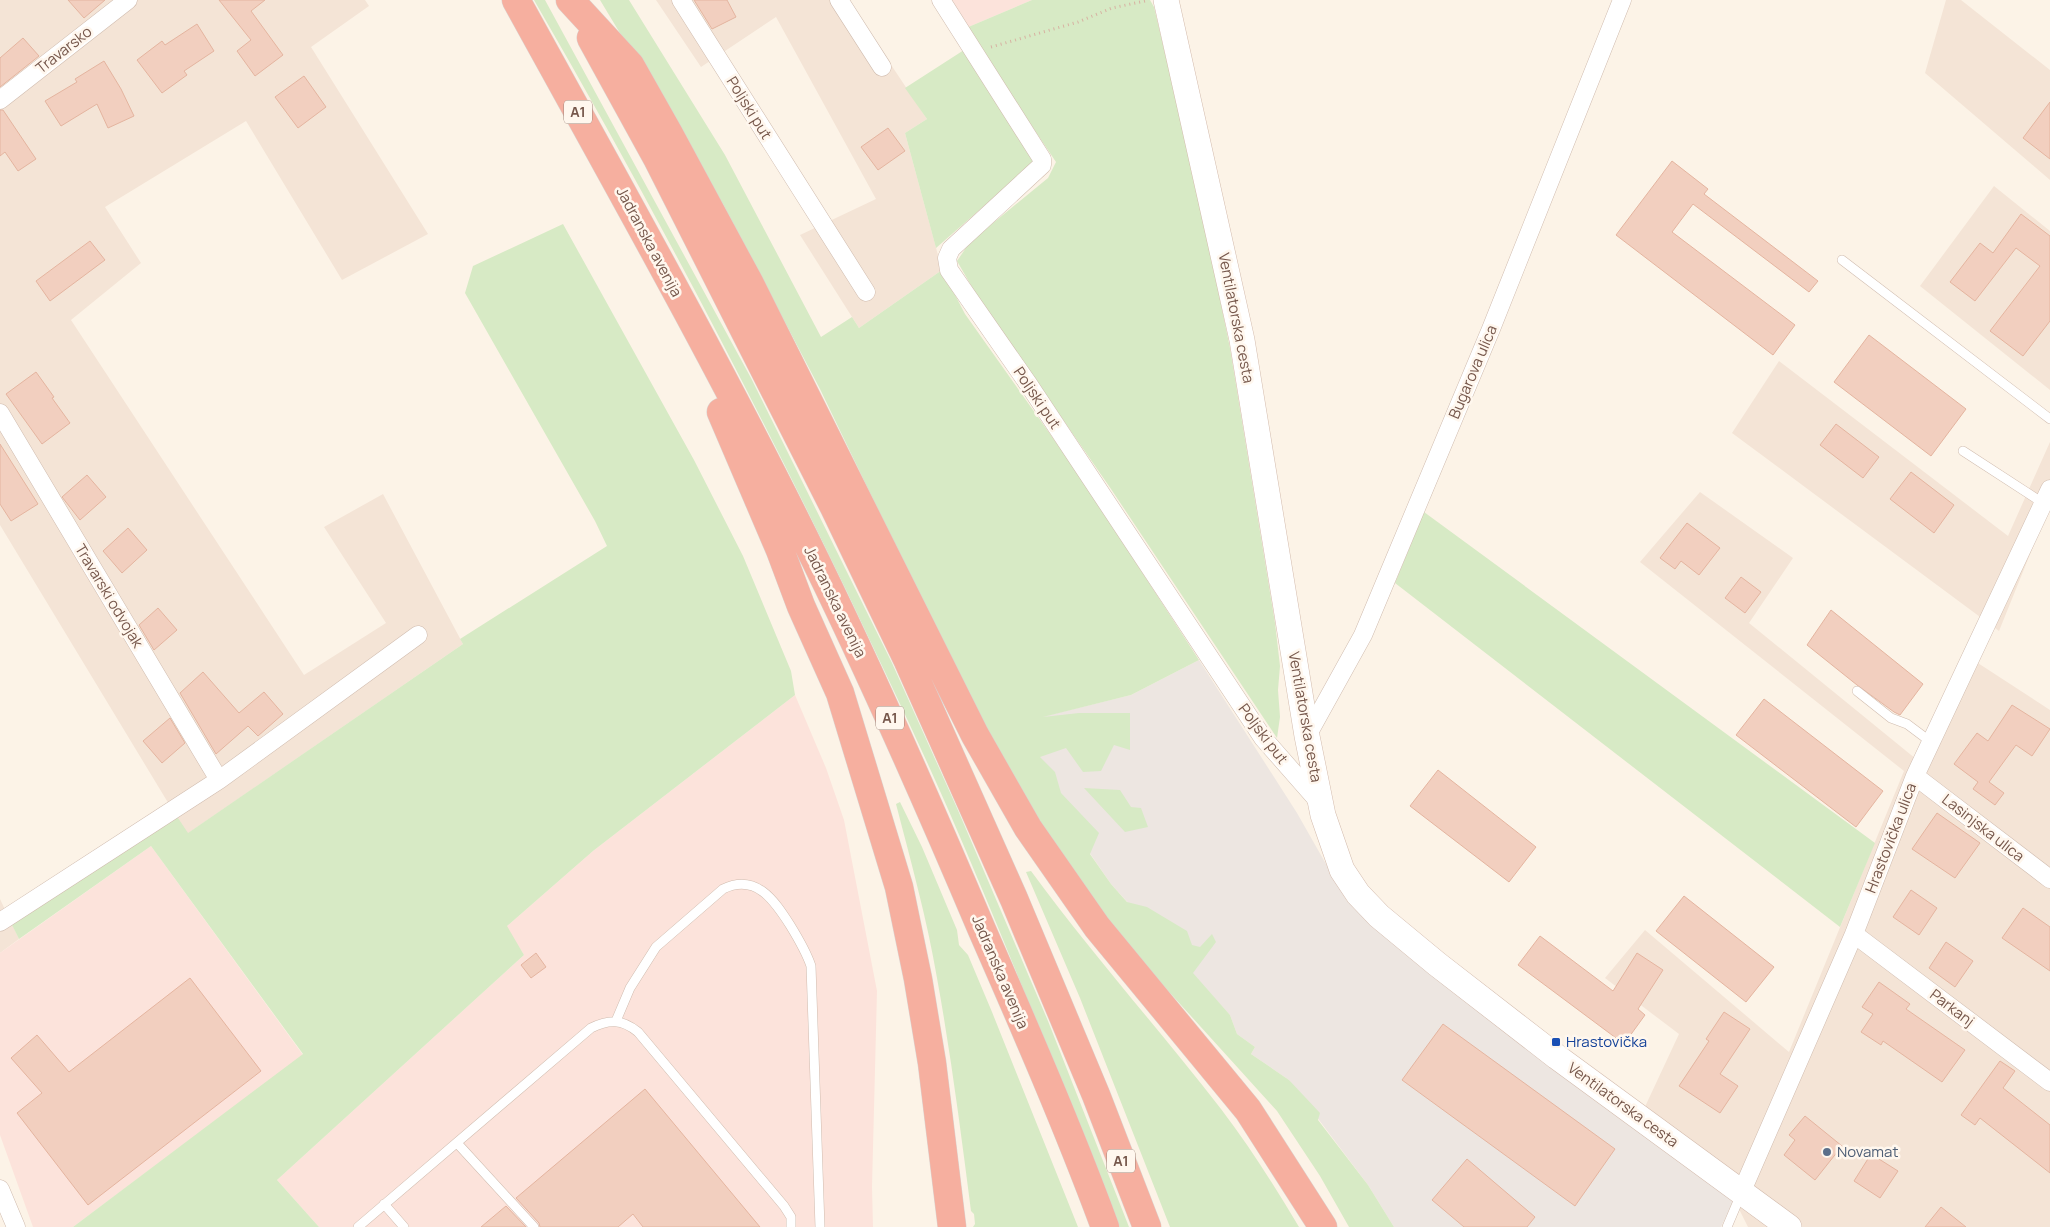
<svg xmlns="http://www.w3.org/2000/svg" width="2050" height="1227" font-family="Manrope,sans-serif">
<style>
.residential{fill:#f4e4d6}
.commercial{fill:#fce3db}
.industrial{fill:#ede6e1}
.green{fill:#d7eac5}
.building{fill:#f2cfbf;stroke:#e4b49f}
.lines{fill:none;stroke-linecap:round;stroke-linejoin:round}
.lane-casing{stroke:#d0bcaf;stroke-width:10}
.street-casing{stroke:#d0bcaf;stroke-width:19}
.secondary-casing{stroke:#d3bbad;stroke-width:26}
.highway-casing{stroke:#dbd3d0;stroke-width:29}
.path{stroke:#d7b2a2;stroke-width:3;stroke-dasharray:1 4;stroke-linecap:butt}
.lane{stroke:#fff;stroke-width:9}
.street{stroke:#fff;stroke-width:18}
.secondary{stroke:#fff;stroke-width:25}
.highway{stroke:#f6af9f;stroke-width:28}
.transit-dot{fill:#1a4fb4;stroke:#fff7ee;stroke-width:2}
.service-dot{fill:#5c6f8a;stroke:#fff7ee;stroke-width:2}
.labels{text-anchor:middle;stroke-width:5;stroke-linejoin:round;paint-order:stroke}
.shield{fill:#fff7ee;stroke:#9f877c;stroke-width:1}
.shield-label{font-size:14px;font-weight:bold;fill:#76574b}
.street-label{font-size:15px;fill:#76574b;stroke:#fff7ee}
.transit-label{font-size:15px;fill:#164399;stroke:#fff7ee;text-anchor:start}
.service-label{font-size:15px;fill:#4e5e75;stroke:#fff7ee;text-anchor:start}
</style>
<rect width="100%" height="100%" fill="#fcf3e7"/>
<path class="residential" d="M0 0H365L369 6 311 47 428 234 342 280 246 121 105 207 141 263 71 320 304 675 386 623 324 527 383 494 463 644 187 834 0 525Z
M656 0H848L927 119 905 133 942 270 859 328 800 235 876 199 776 17 701 67Z
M1946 0H1961L2050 70V180L1925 73Z
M1994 186 2050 231V390L1920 286Z
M1779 361 2008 536 2050 442V505L1999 631 1732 433Z
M1700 492 1793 558 1749 623 1916 759 1964 654 2050 710V1227H1748L1734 1199 1636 1126 1679 1034 1605 978 1645 930 1789 1052 1904 771 1640 562Z
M0 899 19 939 0 953Z"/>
<path class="commercial" d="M949 0H1032L966 28Z
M795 695 826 768 844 820 877 991 872 1187 873 1227H319L277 1180 524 955 506 927 593 851Z
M151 846 303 1055 73 1227H33L0 1135V953Z"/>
<path class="industrial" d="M1199 660 1297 813 1347 901 1383 934 1734 1199 1721 1227H1394L1368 1185 1289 1080 1251 1054 1255 1047 1237 1034 1230 1015 1111 884 1039 779 1037 718 1131 695Z"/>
<path class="green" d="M534 0H545L751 378 892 663 957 808 1048 1021 1129 1227H1118C1062 1087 1008 947 948 809 916 736 881 664 847 592 750 391 646 193 534 0Z
M600 0H629L725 155 821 337 852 317 859 328 942 270 965 314 1077 472 1199 660 1131 695 1043 717 1079 713H1130V750L1114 745 1101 771 1083 772 1066 748 1040 757 1055 772 1061 793 1099 833 1090 854 1111 884 1127 902 1147 907 1187 931 1192 945 1200 947 1212 934 1216 942 1193 973 1230 1015 1237 1034 1255 1047 1251 1054 1289 1080 1320 1113 1318 1120 1368 1185 1394 1227H1349L1320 1176 1277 1111 1123 941 1042 828 987 736 820 389 723 204Z
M1032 0H1150L1154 7 1196 183 1230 348 1275 623 1280 666 1278 690 1280 717 1277 738 1111 489 976 294 957 261 970 242 1048 178 1056 162 966 28Z
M964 50 1034 159 1031 165 936 248 905 133 927 119 905 88Z
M563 224 694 460 743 556 791 671 795 695 593 851 507 926 524 955 277 1180 319 1227H73L303 1054 151 846 19 939 11 923 176 815 188 833 463 644 460 639 607 546 595 521 465 293 473 266Z
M1424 512 1875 843 1840 927 1395 583Z
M1084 788 1120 790 1131 807 1141 808 1148 827 1125 832Z
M900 802 922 847 957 930 959 945 968 955 992 1012 1078 1227H973L975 1224 974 1214 971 1211C961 1133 951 1055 937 978 927 919 911 862 896 804Z
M1031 871C1091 953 1159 1029 1221 1109 1250 1147 1275 1187 1299 1227H1170L1080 998 1026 872Z"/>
<path class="building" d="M68 0H105L84 18Z
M219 0H265L251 11 283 55 255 76 237 51 251 40Z
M694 0H727L736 17 712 29Z
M197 24 214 51 184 71 187 75 162 93 137 60 162 41 165 45Z
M23 38 39 56 0 87V58Z
M104 61 121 89 134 116 108 128 97 104 61 126 45 101 77 82 75 79Z
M304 76 326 107 298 128 275 97Z
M2050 102V159L2023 138Z
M0 110H3L36 159 18 171 5 152 0 156Z
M888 128 905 151 878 170 861 147Z
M1672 161 1708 189 1704 194 1818 281 1809 292 1693 204 1672 232 1795 325 1773 355 1616 235Z
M2021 214 2050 236V321L2023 356 1990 331 2040 266 2016 248 1975 301 1950 282 1980 243 1993 253Z
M90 241 105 260 50 301 36 281Z
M1869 335 1966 409 1931 456 1834 382Z
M36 372 54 397 52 398 70 423 42 444 6 394Z
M1836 424 1879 457 1863 478 1820 445Z
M0 444 38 504 11 521 0 504Z
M1911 472 1954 505 1934 533 1890 499Z
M87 475 106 497 80 520 62 497Z
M1687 523 1720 548 1699 575 1681 561 1675 569 1660 558Z
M128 528 147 550 122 573 103 551Z
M1741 577 1761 592 1745 613 1725 598Z
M158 608 177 630 154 650 139 625Z
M1831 610 1923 684 1900 715 1894 712 1857 685 1807 645Z
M203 672 239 713 264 692 283 714 258 736 248 726 216 754 180 693Z
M1764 699 1883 791 1856 827 1736 735Z
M2012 705 2050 729 2032 756 2016 745 1989 782 2004 793 1995 805 1973 789 1978 782 1954 764 1977 733 1988 741Z
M170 718 185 743 162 763 143 741Z
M1438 770 1536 847 1509 882 1410 806Z
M1937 813 1980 843 1955 878 1912 849Z
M1911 890 1937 908 1919 935 1893 917Z
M1684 896 1774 967 1746 1002 1656 931Z
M2023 908 2050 927V971L2002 938Z
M1540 936 1613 991 1637 953 1663 970 1638 1009 1645 1015 1624 1044 1518 965Z
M1946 942 1973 961 1955 987 1929 968Z
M536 953 546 967 531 978 521 965Z
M190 978 261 1071 88 1205 17 1113 42 1093 11 1058 37 1035 69 1072Z
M1879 982 1910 1004 1906 1009 1965 1050 1942 1082 1883 1041 1881 1045 1861 1032 1873 1014 1862 1007Z
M1724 1012 1750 1029 1720 1074 1738 1086 1720 1113 1679 1086 1709 1041 1706 1039Z
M1443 1024 1615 1149 1575 1206 1402 1080Z
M2000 1061 2015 1071 2003 1088 2050 1125V1173L1980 1118 1975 1125 1961 1115Z
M645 1089 760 1227H643L633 1214 618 1227H540L539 1223 516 1198Z
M1805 1116 1842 1146 1815 1180 1784 1155 1795 1140 1789 1135Z
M1871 1154 1898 1171 1880 1198 1854 1181Z
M1467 1159 1535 1217 1527 1227H1464L1432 1200Z
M506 1206 526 1227H481Z
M1941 1207 1966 1227H1925Z"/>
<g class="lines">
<defs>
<path id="lane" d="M1842 260 2050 419
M1963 451 2043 503
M1857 691 1891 718 1907 724 1931 742
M616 1021 630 988 656 947 723 889C756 873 774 900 790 925 798 938 806 951 811 966L820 1227
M457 1143 534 1227
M384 1204 404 1227
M358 1227 591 1028C609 1019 622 1019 638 1032L784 1206 791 1217V1227
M1727 1227 1741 1194"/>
<path id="street" d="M681 0 866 292
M839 0 882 67
M941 0 1042 159V165L951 249 947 258 949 270 1029 385 1263 738 1320 803
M0 100 128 0
M0 413 219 780
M1307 736 1363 635 1491 329 1622 0
M1915 776 2050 879
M0 922 219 780 418 635
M1854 934 2050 1082
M0 1189 16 1227
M1742 1191 1854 934 1915 776 2050 489"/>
<path id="secondary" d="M1166 0 1242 340 1307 736 1323 815 1342 870 1358 894 1379 916 1437 964 1557 1057 1789 1227"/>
<path id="highway" d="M516 0C614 178 714 355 804 537 868 666 926 798 982 930 1025 1028 1068 1127 1105 1227
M570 0 630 65 669 134 750 284 975 735 1028 828 1097 927 1248 1110 1323 1227
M591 38 657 158 834 507 908 661 1014 899 1096 1095 1147 1227
M721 412 780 550 801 606 840 693 899 887 918 979 932 1063 952 1227"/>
</defs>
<use href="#lane" class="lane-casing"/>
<use href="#street" class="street-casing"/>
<use href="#secondary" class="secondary-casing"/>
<use href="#highway" class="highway-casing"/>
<path class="path" d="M991 47 1078 22 1112 8 1145 1"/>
<use href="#lane" class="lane"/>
<use href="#street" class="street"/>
<use href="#secondary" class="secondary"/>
<use href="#highway" class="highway"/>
</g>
<rect class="transit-dot" x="1551" y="1037" width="10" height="10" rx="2.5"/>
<circle class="service-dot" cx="1827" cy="1152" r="5"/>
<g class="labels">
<g class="shield">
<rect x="564" y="100.5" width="28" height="23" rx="4"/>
<rect x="876" y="706.5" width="28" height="23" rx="4"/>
<rect x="1107" y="1149.5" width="28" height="23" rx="4"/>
</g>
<g class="shield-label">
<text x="578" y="117">A1</text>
<text x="890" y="723">A1</text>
<text x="1121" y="1166">A1</text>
</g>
<g class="street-label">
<text transform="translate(64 50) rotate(-38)" y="5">Travarsko</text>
<text transform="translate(749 108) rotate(58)" y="5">Poljski put</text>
<text transform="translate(649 242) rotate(62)" y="5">Jadranska avenija</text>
<text transform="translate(1236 318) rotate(79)" y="5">Ventilatorska cesta</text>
<text transform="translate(1473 372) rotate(-67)" y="5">Bugarova ulica</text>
<text transform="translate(1037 398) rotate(56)" y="5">Poljski put</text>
<text transform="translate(109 596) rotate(59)" y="5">Travarski odvojak</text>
<text transform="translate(835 602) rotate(64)" y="5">Jadranska avenija</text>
<text transform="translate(1305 717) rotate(80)" y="5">Ventilatorska cesta</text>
<text transform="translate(1263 734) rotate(53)" y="5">Poljski put</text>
<text transform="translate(1983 828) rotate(38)" y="5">Lasinjska ulica</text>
<text transform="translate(1891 838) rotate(-69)" y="5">Hrastovička ulica</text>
<text transform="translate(1000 972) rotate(67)" y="5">Jadranska avenija</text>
<text transform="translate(1952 1008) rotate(37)" y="5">Parkanj</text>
<text transform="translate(1623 1105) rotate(36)" y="5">Ventilatorska cesta</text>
</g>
<g class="transit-label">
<text x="1566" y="1047">Hrastovička</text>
</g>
<g class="service-label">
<text x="1837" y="1157">Novamat</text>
</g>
</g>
</svg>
